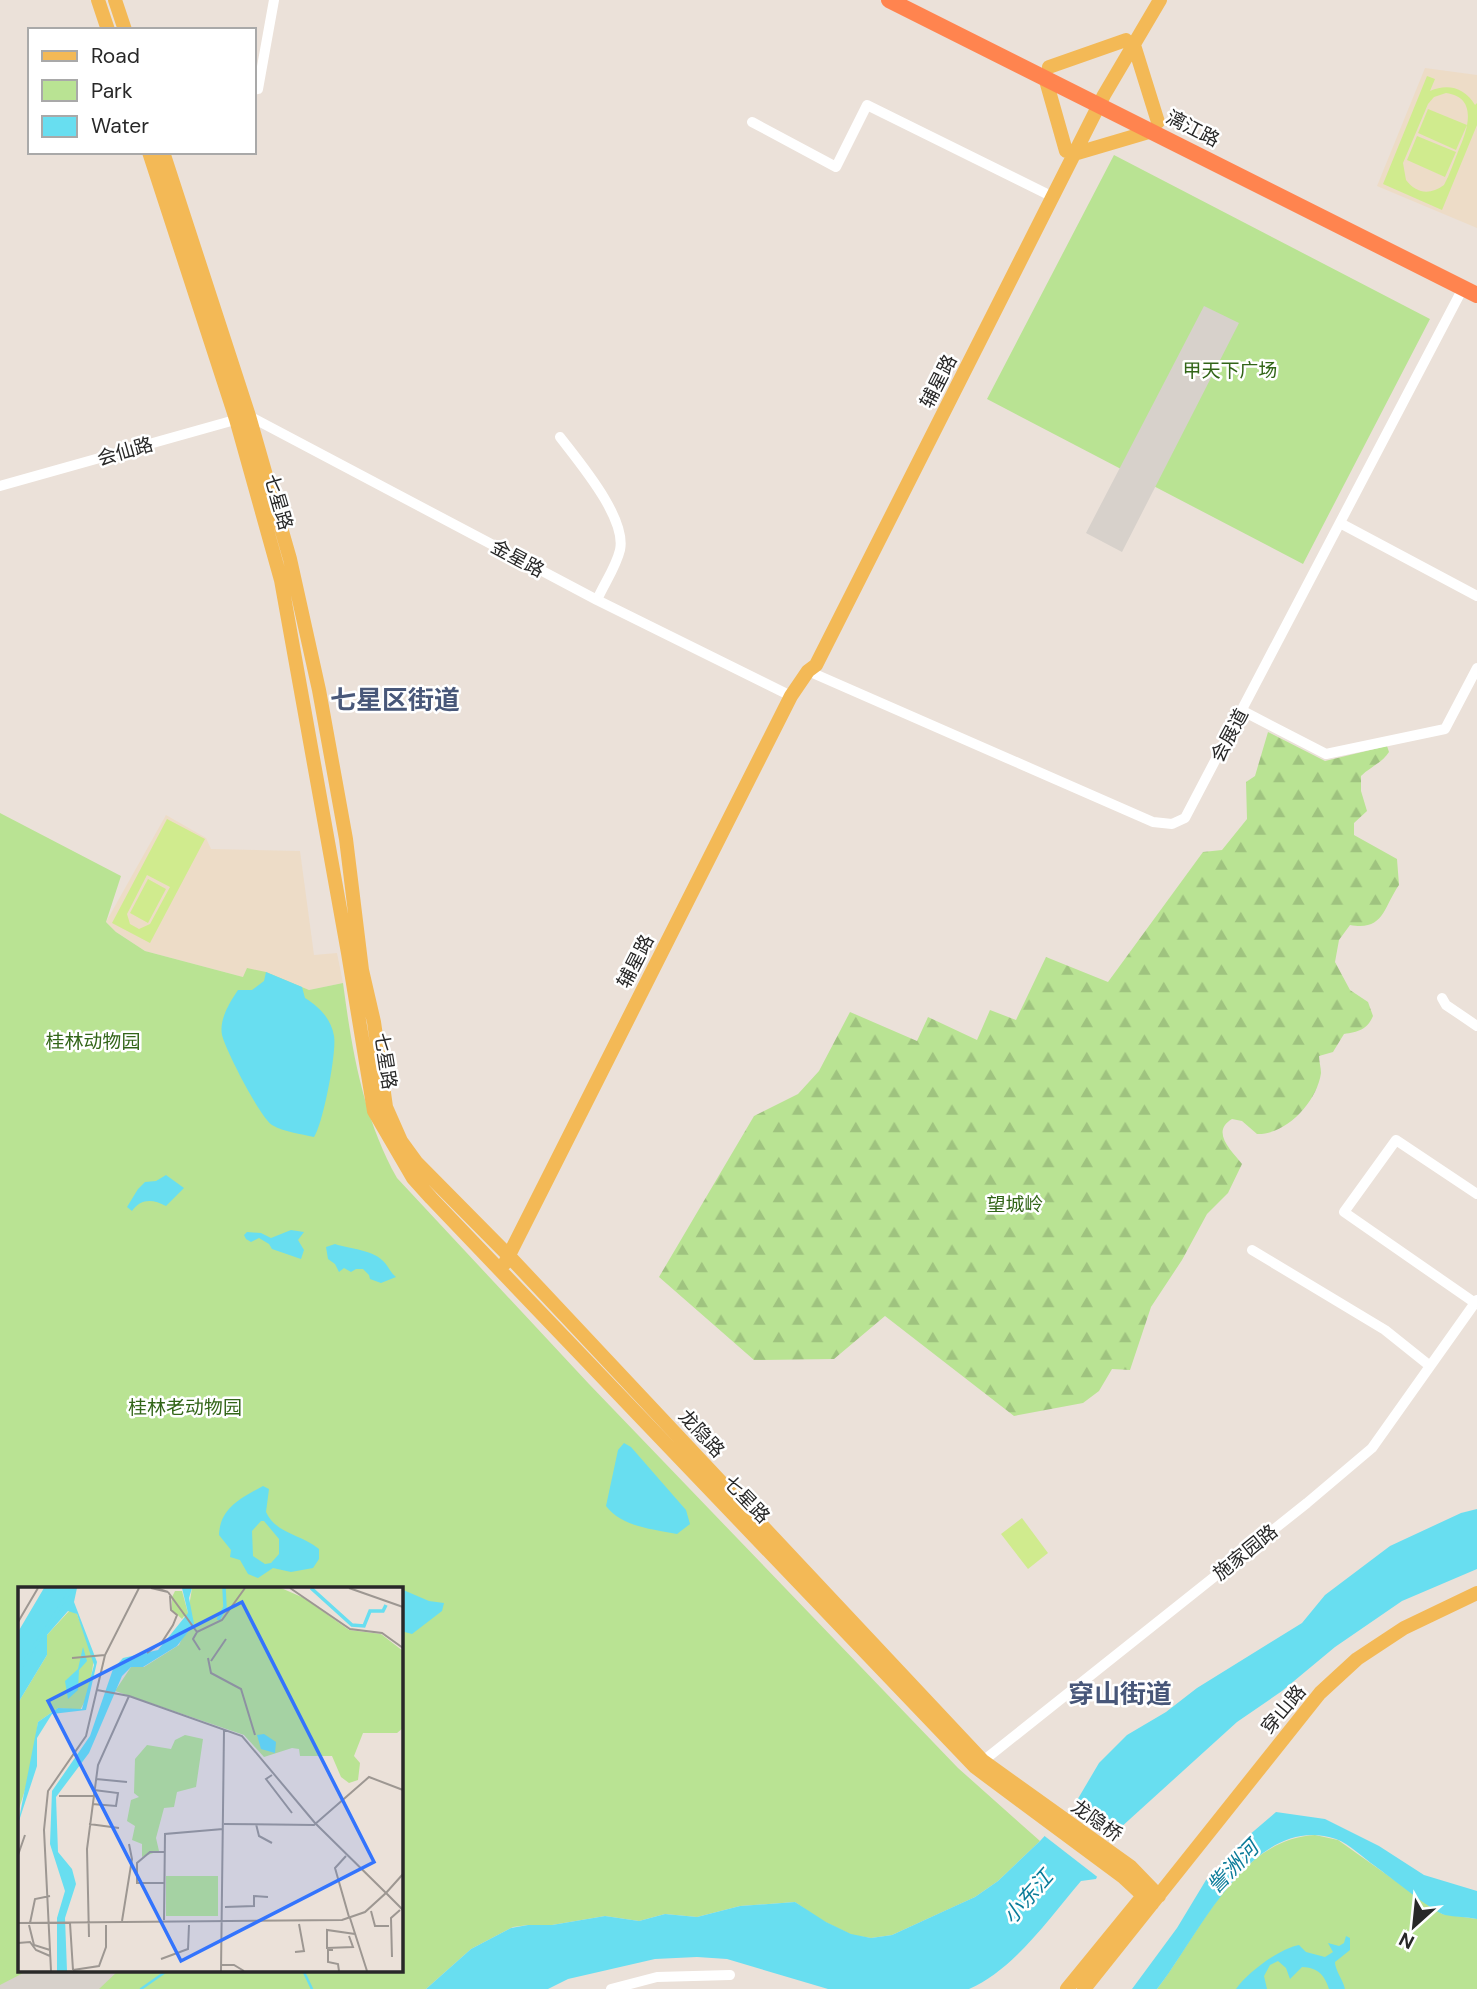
<svg xmlns="http://www.w3.org/2000/svg" width="1477" height="1989" font-family="'DM Sans','Noto Sans SC',sans-serif">
<style>
.education{fill:#eddcc7}
.forest{fill:url(#forest-firs)}
.park{fill:#b9e393;fill-rule:evenodd}
.pitch{fill:#d0eb8e;fill-rule:evenodd}
.plaza{fill:#d7d1cb}
.water{fill:#68def0;fill-rule:evenodd}
.pier{fill:#ebe1d9}
.lines{fill:none;stroke-linecap:round;stroke-linejoin:round}
.stream{stroke:#68def0;stroke-width:2.5}
.minor{stroke:#fff;stroke-width:10}
.major{stroke:#f3b956;stroke-width:14}
.highway{stroke:#ff844f;stroke-width:16}
.labels{text-anchor:middle;stroke-width:5;stroke-linejoin:round;paint-order:stroke}
.street-label{font-size:19px;fill:#282828;stroke:#fff}
.park-label{font-size:19px;fill:#326518;stroke:#fff}
.water-label{font-size:21px;font-style:italic;fill:#0a7b99;stroke:#fff}
.district-label{font-size:26px;font-weight:bold;fill:#485779;stroke:#fff}
.inset-river{fill:none;stroke:#68def0;stroke-width:3.5}
.inset-road{fill:none;stroke:#9d9792;stroke-width:2}
.view{fill:#3374fd;fill-opacity:0.15;stroke:#3374fd;stroke-width:3.5}
.inset-edge{fill:none;stroke:#282828;stroke-width:3.5}
</style>
<defs>
<pattern id="forest-firs" width="22" height="20" patternUnits="userSpaceOnUse" patternTransform="scale(1.75)"><rect width="22" height="20" fill="#b9e393"/><path d="M5 1l3.5 6h-7zM16 11l3.5 6h-7z" fill="#9fc37f"/></pattern>
</defs>
<rect width="100%" height="100%" fill="#ebe1d9"/>
<path class="education" d="M1425 68 1477 75V228L1377 186Z
M166 815 206 838 211 849 300 851 314 955 337 953 343 983 309 990 266 972 243 977 145 951 116 932 106 922Z"/>
<path class="forest" d="M1268 732 1325 761 1387 746 1389 752C1382 763 1370 767 1361 776V791L1367 811 1354 823V835L1397 859 1399 885C1383 908 1384 931 1350 925L1339 940 1335 962 1350 990 1368 1002 1373 1016C1367 1030 1358 1032 1344 1034L1333 1052 1319 1056C1319 1061 1321 1068 1321 1073 1317 1102 1286 1135 1257 1134L1242 1121 1232 1119C1210 1132 1232 1151 1242 1164L1228 1193 1207 1214 1182 1260 1151 1307 1130 1370 1112 1369 1099 1391 1083 1403 1014 1416 885 1316 834 1359 754 1360 659 1277 754 1116 798 1094 819 1071 850 1012 917 1041 928 1017 977 1040 990 1010 1016 1020 1046 957 1108 982 1203 852 1222 850 1247 819 1246 782 1255 776Z"/>
<path class="park" d="M1114 155 1430 319 1303 564 987 399Z
M0 813 121 876 106 922 116 932 145 951 243 977 247 968 266 972 309 990 343 983C352 1051 363 1117 397 1178L589 1384 958 1768 1040 1841 998 1881 975 1897 892 1935 871 1938 852 1935 821 1920 795 1902 740 1906 697 1917 665 1914 639 1921 605 1916 552 1925H528L513 1927 471 1949 426 1989H0ZM19 1588H401V1970H19Z
M1315 1835 1338 1840 1442 1914 1477 1919V1989H1157C1199 1935 1237 1839 1315 1835Z"/>
<path class="pitch" d="M1427 76 1435 79 1430 91C1448 83 1465 88 1475 105L1477 103V125L1442 210 1383 184ZM1446 93C1477 97 1469 127 1459 149 1454 161 1450 174 1444 185 1430 195 1417 194 1406 180L1403 163 1428 104 1434 97Z
M1428 109 1467 125 1456 150 1418 133Z
M1417 136 1456 152 1445 177 1407 160Z
M167 819 205 839 150 943 112 923ZM147 875 170 887 150 924 139 929 130 924 127 914Z
M148 879 166 889 148 923 130 913Z
M1022 1518 1048 1553 1028 1569 1001 1534Z"/>
<path class="plaza" d="M1204 306 1239 323 1122 552 1086 533Z
M29 1970H119L99 1989H0V1985Z"/>
<path class="water" d="M266 972 302 987 305 998C319 1007 331 1018 334 1036 337 1051 323 1124 314 1137 301 1134 284 1132 272 1125 260 1117 226 1051 222 1035 219 1019 230 1002 238 990H252L264 981Z
M166 1175 184 1188 166 1206C153 1199 141 1198 132 1211L127 1207 138 1189 145 1182 156 1181Z
M291 1230 304 1232 298 1240 304 1250 301 1259 272 1249 269 1244 259 1238 251 1242 246 1239 244 1235 247 1232 261 1233 271 1238Z
M335 1244C350 1249 375 1250 385 1263 389 1268 391 1273 396 1277L381 1283 370 1279 369 1275 363 1269H356L351 1272 344 1268 339 1272 335 1264 328 1259 326 1247Z
M624 1443 631 1447 686 1510 690 1524 677 1534C652 1529 622 1527 606 1506L618 1450Z
M263 1486 269 1489 266 1512C276 1534 301 1534 319 1549V1559L313 1568 291 1572 273 1568 258 1578 248 1574 240 1560 230 1557 231 1550 219 1535C220 1508 241 1498 263 1486ZM261 1521H264L279 1539V1554L271 1563 265 1564 253 1556 252 1531Z
M1477 1509V1569L1402 1601 1335 1647 1282 1691 1237 1722 1119 1829 1096 1879 1081 1881C1050 1917 1014 1970 969 1989H828L727 1959 697 1957 655 1959 568 1979 548 1989H426L471 1949 511 1928 528 1925H552L605 1916 639 1921 665 1914 697 1917 740 1906 795 1902 826 1922 851 1934 871 1938 892 1935 953 1907 975 1897 998 1881 1040 1841 1076 1802 1099 1763 1127 1735 1166 1712 1197 1688 1302 1623 1325 1595 1390 1546 1461 1513Z
M401 1589 429 1601 444 1603 442 1611 412 1634 401 1631Z
M1276 1812 1325 1819 1379 1846 1424 1875 1477 1891V1919C1467 1917 1455 1917 1445 1915 1432 1911 1389 1876 1375 1866 1363 1858 1350 1844 1336 1839 1252 1811 1198 1938 1157 1989H1132L1177 1928 1206 1880 1241 1842Z
M1346 1936 1350 1938V1950L1335 1962C1335 1970 1343 1980 1345 1989H1329C1324 1974 1318 1968 1302 1967L1290 1979 1286 1968 1278 1961 1270 1965 1264 1976 1267 1989H1236C1248 1972 1279 1949 1299 1945L1306 1952 1325 1957 1333 1952 1328 1943 1339 1946 1344 1943Z"/>
<path class="pier" d="M1073 1799 1120 1835 1100 1879 1042 1834Z"/>
<g class="lines">
<path class="stream" d="M303 1970 312 1989
M141 1989 168 1970"/>
<path class="minor" d="M254 90 258 89 274 0
M752 122 836 167 867 105 1045 193
M560 437C579 462 627 518 620 550 616 567 604 584 597 600
M0 486 249 416 597 600 791 696
M1340 523 1477 596
M808 671 1153 822 1172 824 1185 818 1463 288
M1241 710 1326 754 1445 729 1477 668
M1442 998 1446 1005 1477 1026
M1252 1250 1385 1330 1430 1366
M1475 1303 1344 1212 1396 1140 1477 1194
M978 1765 1307 1503 1372 1448 1477 1300
M611 1989 657 1977 730 1975"/>
<path class="major" d="M98 0 108 30
M115 0 125 30
M1134 45 1158 122
M1049 67 1126 40
M1045 77 1066 151
M149 152 236 419 281 580 348 953 374 1111 413 1178 431 1198 975 1767 1123 1877 1152 1904
M163 152 249 416 290 559 319 690 346 839 362 970 374 1022 386 1107 401 1141 417 1163 509 1256 983 1761 1131 1867 1159 1896
M1074 154 1152 131
M505 1263 791 696 808 671 816 665 1104 95 1160 0
M1067 1989 1147 1891
M1084 1989 1320 1693 1357 1659 1404 1628 1477 1593"/>
<path class="highway" d="M889 0 1477 295"/>
</g>
<g class="labels">
<g class="street-label">
<text transform="translate(1193 128) rotate(27)" y="7">漓江路</text>
<text transform="translate(938 381) rotate(-63)" y="7">辅星路</text>
<text transform="translate(125 451) rotate(-16)" y="7">会仙路</text>
<text transform="translate(279 502) rotate(74)" y="7">七星路</text>
<text transform="translate(518 558) rotate(28)" y="7">金星路</text>
<text transform="translate(1229 735) rotate(-62)" y="7">会展道</text>
<text transform="translate(635 961) rotate(-63)" y="7">辅星路</text>
<text transform="translate(386 1061) rotate(81)" y="7">七星路</text>
<text transform="translate(702 1433) rotate(47)" y="7">龙隐路</text>
<text transform="translate(747 1499) rotate(46)" y="7">七星路</text>
<text transform="translate(1245 1552) rotate(-39)" y="7">施家园路</text>
<text transform="translate(1283 1709) rotate(-50)" y="7">穿山路</text>
<text transform="translate(1097 1820) rotate(35)" y="7">龙隐桥</text>
</g>
<g class="park-label">
<text x="1230" y="377">甲天下广场</text>
<text x="93" y="1048">桂林动物园</text>
<text x="1015" y="1211">望城岭</text>
<text x="185" y="1414">桂林老动物园</text>
</g>
<g class="water-label">
<text transform="translate(1233 1867) rotate(-46)" y="7">訾洲河</text>
<text transform="translate(1028 1897) rotate(-49)" y="7">小东江</text>
</g>
<g class="district-label">
<text x="395" y="709">七星区街道</text>
<text x="1120" y="1703">穿山街道</text>
</g>
</g>
<g transform="translate(18 1587)">
<rect width="385" height="385" fill="#ebe1d9"/>
<path d="M167 148 185 152 178 200 159 205 156 220 146 221 138 251 141 264 124 270V257L114 253 117 239 109 234 113 213 121 210 116 206 117 172 129 158 153 162 157 153Z" fill="#b9e393"/>
<path d="M174 1H263L286 11 331 43 363 47 385 64V141L379 146H345L336 169 342 176 340 193 331 196 323 190 314 169H282L281 162 274 161 246 170 226 148 97 104 113 80H126L161 58 168 43 167 28 164 32 154 23V10L157 4H164L170 26ZM52 23 59 27 76 72 70 109 62 123 40 121 20 135 13 184 0 225V116L29 68V48ZM148 289H200V329H148Z" fill="#b9e393"/>
<path d="M26 1H59L56 15 79 75 68 123 34 127 19 151V179L0 237 20 135 40 121 64 122 76 78 59 27 50 24 29 48V68L0 116V45ZM164 1H174L171 11 176 37 159 59 125 80H113L104 89 71 166 38 210 40 265 54 282 58 297 47 331 49 384H39V331L47 304 32 257 34 204 72 149 95 82 105 71 140 63 170 26ZM65 60 69 74 61 83 60 103 50 112 47 94 60 82ZM246 147 258 155 257 166 243 162 239 148Z" fill="#68def0"/>
<path class="inset-river" d="M293 1 334 38 346 39 352 24H365L368 18M200 33 207 20 206 1M0 85 54 1"/>
<path class="inset-road" d="M133 1 150 5 138 1M272 1 332 42 364 46 385 61M331 1 385 20M150 5 179 45 204 33 227 1M0 35 20 1M179 45 175 52 182 63M129 66 144 55 155 38 159 28 153 23 152 9M54 71 87 68M190 71 193 86 223 102 237 148M193 74 208 52M79 103 111 109 224 149 297 236 368 306 385 287M254 188 248 192 274 226M78 192 109 195M41 209H76M74 217 98 219 100 206 76 203M71 237 101 241M206 237 296 238 351 190 385 203M238 237 241 249 254 256M0 268 7 248M328 269 317 281 331 330M146 296H119V276L132 265H146M207 320 236 319V309L250 310M353 324 357 339H371M332 331 349 384M146 333 147 247 205 242M104 334 114 272 111 257M0 336 324 333 347 325 368 306 385 323M12 336 17 312 32 309M52 336 55 383M11 338 16 358 32 363M331 349 335 360 309 361V343L337 347M71 350 69 262 80 178 111 109M0 356 12 355 18 363 32 369M315 363H310V375L320 377 321 384M277 365 286 364 281 337M374 370 373 331 382 323M143 372 170 362 171 338M204 378H216L226 384M55 383 81 379 88 360V338M33 384 26 243 30 204 68 149 87 68 121 1M203 384 206 143"/>
<path class="view" d="M224 15 356 275 163 374 30 114Z"/>
<rect width="385" height="385" class="inset-edge"/>
</g>
<rect x="28" y="28" width="228" height="126" fill="#ffffff" stroke="#a9a9a9" stroke-width="2"/>
<rect x="42" y="51" width="35" height="10" fill="#f3b956" stroke="#a9a9a9" stroke-width="2"/>
<text x="91" y="63" font-size="21" fill="#282828">Road</text>
<rect x="42" y="80" width="35" height="21" fill="#b9e393" stroke="#a9a9a9" stroke-width="2"/>
<text x="91" y="98" font-size="21" fill="#282828">Park</text>
<rect x="42" y="116" width="35" height="21" fill="#68def0" stroke="#a9a9a9" stroke-width="2"/>
<text x="91" y="133" font-size="21" fill="#282828">Water</text>
<g transform="translate(1414 1926) rotate(207)" stroke="#ffffff" stroke-width="5" paint-order="stroke">
<path d="M0-5L12 26L0 18L-12 26Z" fill="#282828"/>
<text y="-10" font-size="19" font-weight="bold" text-anchor="middle" fill="#282828">N</text>
</g>
</svg>
